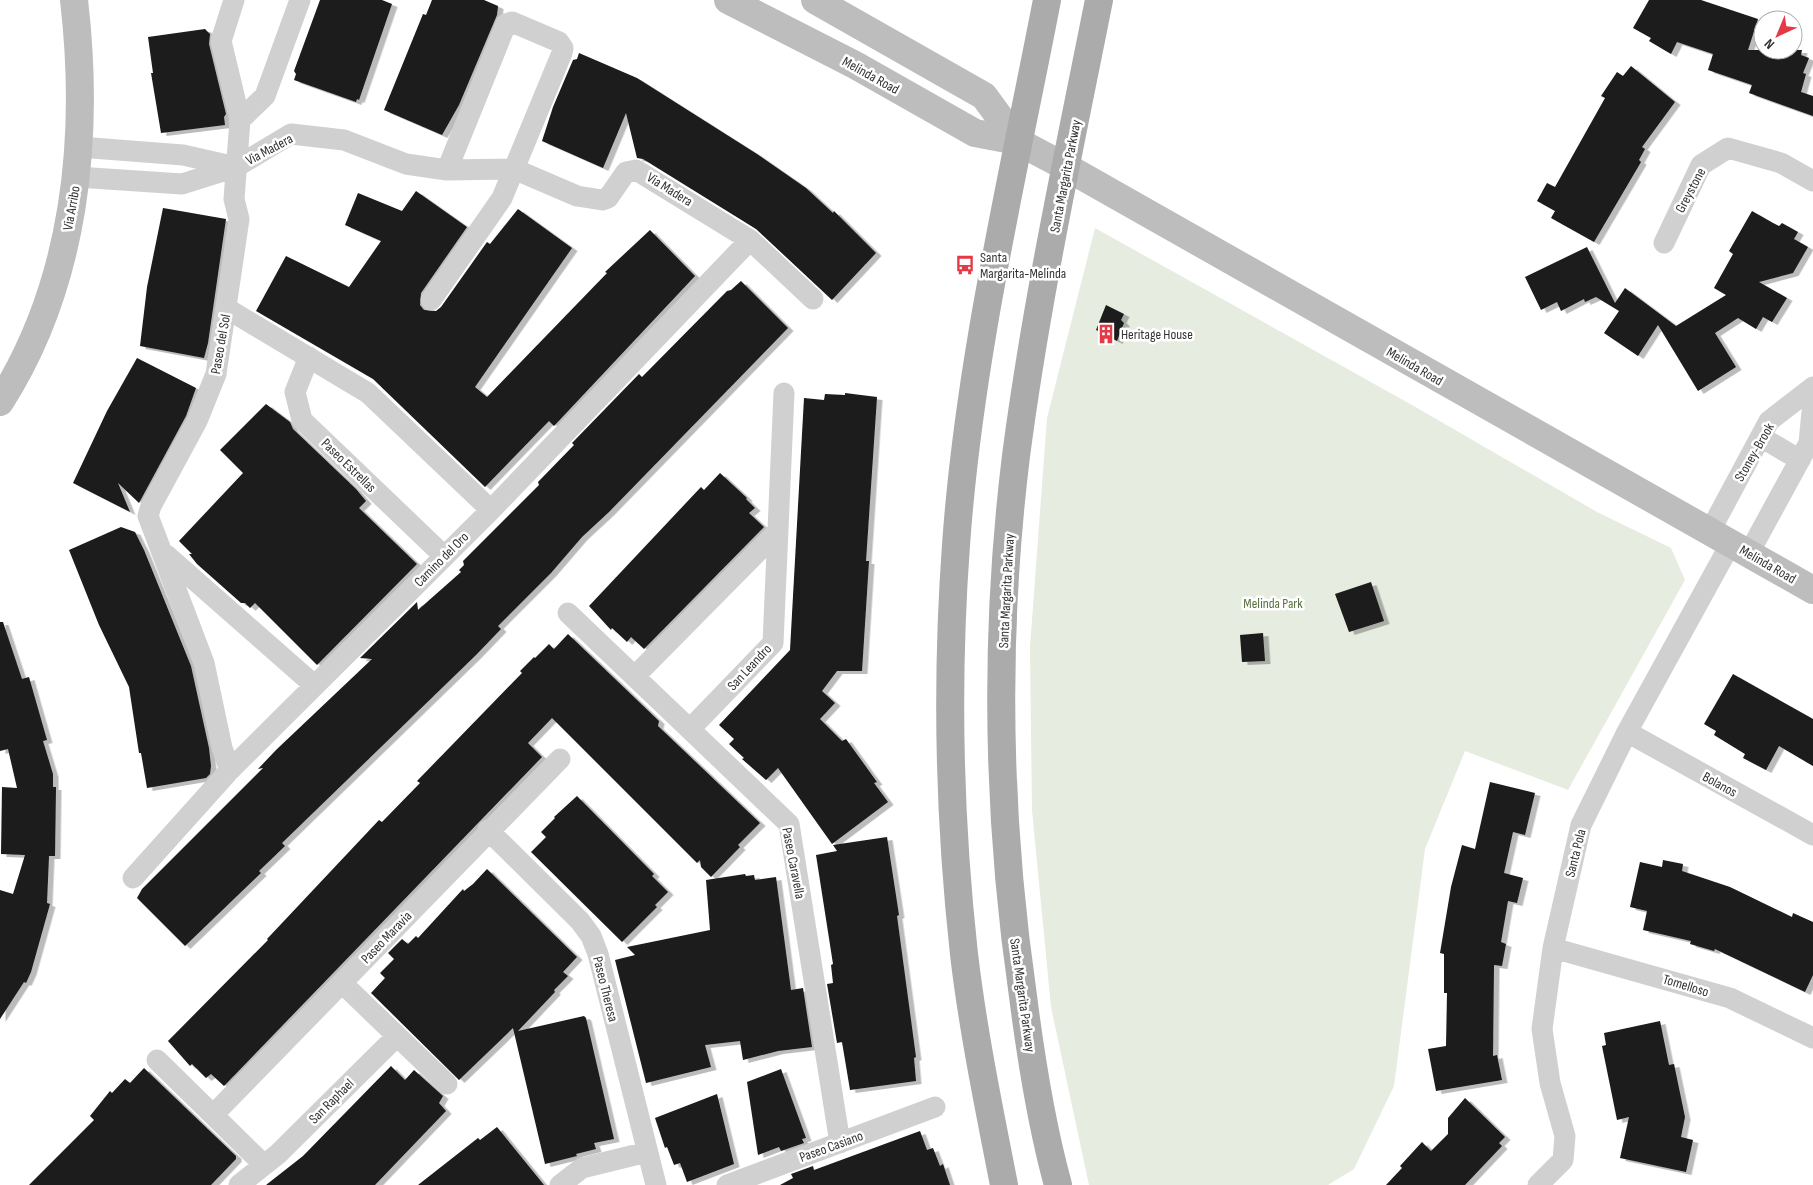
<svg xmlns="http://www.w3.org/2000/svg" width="1813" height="1185" font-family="'Sofia Sans Condensed',sans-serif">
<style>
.green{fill:#e6ecdf}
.building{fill:#1a1a1a;filter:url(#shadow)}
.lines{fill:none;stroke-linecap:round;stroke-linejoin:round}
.street{stroke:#d0d0d0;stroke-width:21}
.secondary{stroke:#bdbdbd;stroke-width:28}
.primary{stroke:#ababab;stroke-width:28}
.labels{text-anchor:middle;stroke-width:5;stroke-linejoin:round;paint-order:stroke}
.street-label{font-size:14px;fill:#333;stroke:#fff}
.poi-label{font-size:14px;fill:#333;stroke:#fff;text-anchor:start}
.park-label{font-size:14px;fill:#56703f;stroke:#fff}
</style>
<defs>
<filter id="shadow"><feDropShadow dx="5.5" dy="3" stdDeviation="0" flood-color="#0004"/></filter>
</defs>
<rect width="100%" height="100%" fill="#fff"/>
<path class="green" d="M1095 228 1412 405 1597 512 1671 548 1685 580 1568 790 1465 751 1425 849 1394 1086 1354 1169 1328 1185H1089L1051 1007 1032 810 1030 647 1047 418Z"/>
<path class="building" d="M320 0H382L392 4 359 100 357 99 356 102 294 80 296 74 294 71Z
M432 0H484L498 6 497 15 459 105 442 135 384 110 423 14 426 15Z
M1649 0H1701L1758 19 1748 50H1802L1801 55 1809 58 1803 73 1806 74 1801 92 1813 96V116L1749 93 1752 85 1708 70 1713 54 1677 42 1671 54 1649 41 1651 38 1633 28Z
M205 29 210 34 209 44 226 114 224 117 225 125 161 133 151 73H153L148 37Z
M579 53 637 78 757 154 806 188 833 213 834 211 876 253 832 300 756 229 643 159 637 158 626 113 603 168 542 141 553 107 573 60 577 59Z
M1631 66 1675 102 1642 147 1645 149 1639 160 1641 162 1594 242 1551 218 1555 211 1537 201 1547 183 1555 187 1605 98 1601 96 1617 72 1623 76Z
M416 191 467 227 421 293 420 305 424 310 436 311 441 307 487 242 490 244 518 209 572 248 475 387 487 397 607 273 605 272 650 230 695 276 554 426 549 421 485 487 373 379 256 311 286 256 349 287 381 241 345 225 358 193 402 211Z
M163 208 226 219 208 343 204 358 140 346 147 287Z
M1752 211 1773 223 1779 226 1782 223 1798 232 1794 239 1808 247 1793 273 1759 282 1787 298 1772 322 1763 317 1756 329 1738 318 1715 333 1736 367 1698 391 1658 325 1638 356 1604 333 1619 311 1596 297 1585 302 1584 299 1561 311 1557 302 1541 310 1525 277 1587 247 1615 303 1625 288 1676 326 1726 295 1714 288 1733 254 1729 251Z
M741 281 788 328 609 512 582 537 551 573 498 626 501 629 476 655 282 843 285 846 259 871 261 873 185 946 137 898 142 889 263 768 258 769 276 750 372 659 360 658 417 602 418 610 461 572 459 570 464 565 463 561 539 485 538 482 574 445 572 443 639 374 642 377 727 291 731 290Z
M1106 305 1124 314 1121 320 1124 323 1117 341 1096 330Z
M137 358 196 388 186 416 139 503 118 483 130 512 73 483 107 411Z
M845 393 877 397 866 561H869L862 671H837L822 691 835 703 820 719 842 741 846 739 877 782 874 783 888 802 832 844 778 768 766 780 742 759 744 758 729 744 734 739 719 725 790 650 804 398 824 400 825 394 845 395Z
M266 404 290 422 293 429 356 489 366 501 359 508 417 564 317 665 255 603 250 608 245 603H241L197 564 189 554H192L179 541 243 473 220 450Z
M720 473 747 498 746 499 755 508 749 513 764 527 644 649 631 637 627 642 612 628 611 630 589 606 701 487 704 490Z
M121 527 135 532 144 550 191 666 209 748 211 766 210 774 206 778 147 788 141 753H139L129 687 99 625 69 550Z
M1371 582 1384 621 1349 632 1335 594Z
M0 622H3L22 679 29 677 47 740 43 741 53 774V787H56L55 856H49L47 903 50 904 31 972 26 983 24 982 0 1019V890L13 894 25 855 1 854 2 787 17 788 8 749 0 751Z
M1263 633 1265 661 1242 662 1240 635Z
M568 634 659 721 658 726 760 823 738 845 740 847 711 877 701 867 700 860 697 863 552 718 528 743 542 757 224 1086 211 1074 206 1078 192 1064 190 1066 168 1041 268 940 267 939 379 820 382 822 420 783 417 781 522 673 520 671 534 657 535 658 549 644 554 649Z
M1733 674 1813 719V766L1779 746 1766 770 1743 758 1745 754 1714 735 1716 731 1704 724Z
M1490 782 1535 793 1525 835 1513 832 1504 873 1523 878 1517 903 1508 901 1501 942 1506 944 1502 966 1494 965 1493 1056 1497 1055 1502 1080 1436 1091 1428 1049 1446 1046 1447 993H1444V954L1440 953 1451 887 1462 845 1475 849Z
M577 796 654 874 652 876 668 892 655 905 657 907 622 942 531 852 546 837 541 832 555 818 554 817Z
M887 837 899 915 897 916 916 1057 914 1058 916 1081 850 1090 842 1042 837 1043 827 984 833 983 831 965 833 964 816 855 837 851 833 845Z
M1663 860 1683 864 1682 871 1730 887 1792 917 1793 913 1813 922V975L1805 992 1715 949 1714 951 1690 944 1691 941 1643 930 1647 911 1630 907 1640 862 1662 867Z
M487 869 577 957 563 972 568 976 554 990 555 992 518 1031 584 1016 586 1018 614 1139 594 1143 596 1149 576 1154 577 1156 545 1164 513 1028 459 1080 371 993 385 978 380 973 394 959 388 953 402 939 408 944 416 936 418 938 463 889 464 891 473 884Z
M745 874 746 876 754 875 755 880 776 877 791 990 803 988 812 1047 778 1051 743 1060 740 1041 705 1045 711 1067 646 1083 615 960 635 955 627 947 710 930 706 880Z
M1660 1021 1669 1065 1674 1064 1685 1117 1681 1137 1693 1140 1686 1172 1620 1158 1629 1117 1617 1120 1602 1046 1606 1045 1604 1033Z
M391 1066 405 1080 414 1070 443 1096 439 1103 446 1111 375 1185H266L303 1156Z
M144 1068 236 1156V1159L211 1185H29L94 1120 90 1116 110 1091 112 1093 125 1079 130 1083Z
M781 1069 806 1138 802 1139 804 1143 781 1151 779 1147 758 1155 747 1082Z
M717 1094 734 1164 687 1182 680 1163 674 1165 667 1147 665 1148 655 1118Z
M1465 1098 1505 1137 1499 1143 1502 1146 1465 1185H1386L1402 1168 1400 1166 1422 1142 1431 1151 1448 1134V1118Z
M497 1127 544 1185H418L478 1138 480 1140Z
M920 1131 927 1150 933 1148 940 1166 943 1164 950 1185H780L793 1178 791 1174 813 1166 814 1170Z"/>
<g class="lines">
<path class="street" d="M240 120 265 96 300 0
M79 147 183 155 236 167
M77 177 182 184 236 167 291 134 344 140 406 164 447 170 514 169 577 196 602 200 608 198 626 172 636 170 750 240 813 299
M1664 243 1701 165 1728 148 1781 163 1813 181
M431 300 502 198 562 53 563 48 559 42 512 22 506 24 447 170
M226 308 368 393 491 510
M309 357 295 392 302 420 444 556
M1761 437 1800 460
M1710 531 1769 421 1813 387
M1749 553 1809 443 1813 401
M165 554 314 685
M568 613 789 824 840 1143
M635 676 777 532
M690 729 773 643 784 393
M1627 732 1813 835
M230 770 222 748 204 663 148 516 151 506 197 421 216 374 239 219 234 199 240 120 221 41 234 0
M488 830 580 921 591 936 598 954 656 1185
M133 878 230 770 491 510 750 240
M1553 948 1730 998 1813 1038
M342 983 447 1084
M157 1060 264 1165
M213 1115 560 759
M239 1185 278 1154 397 1036
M560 1185 582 1168 647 1152
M727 1185 935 1107
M1538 1185 1563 1160 1565 1136 1550 1083 1542 1029 1553 948 1581 825 1627 732 1731 543"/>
<path class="secondary" d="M728 0 855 65 975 133 1017 141 1066 167 1813 590
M815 0 984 96 1017 141
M0 402C76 283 90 137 74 0"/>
<path class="primary" d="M1004 1185C989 1108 973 1031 964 954 949 818 946 682 956 545 969 361 1012 181 1047 0
M1058 1185C1041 1123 1031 1059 1023 996 997 817 994 635 1016 456 1036 303 1069 151 1099 0"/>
</g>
<defs>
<symbol id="bus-bare" viewBox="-9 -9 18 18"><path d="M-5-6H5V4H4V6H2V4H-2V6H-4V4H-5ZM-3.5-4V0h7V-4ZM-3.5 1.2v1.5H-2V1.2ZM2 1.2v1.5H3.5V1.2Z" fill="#e63946" stroke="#fff" stroke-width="2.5" paint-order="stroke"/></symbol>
<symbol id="building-bare" viewBox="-9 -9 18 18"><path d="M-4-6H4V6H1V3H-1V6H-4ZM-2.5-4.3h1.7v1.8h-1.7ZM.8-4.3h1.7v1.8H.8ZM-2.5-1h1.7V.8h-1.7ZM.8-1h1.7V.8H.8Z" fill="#e63946" stroke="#fff" stroke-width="2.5" paint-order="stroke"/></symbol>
</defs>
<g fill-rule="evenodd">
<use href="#bus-bare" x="951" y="251" width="28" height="28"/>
<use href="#building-bare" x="1092" y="320" width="28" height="28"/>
</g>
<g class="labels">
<g class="street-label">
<text transform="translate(871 75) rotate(29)" y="5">Melinda Road</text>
<text transform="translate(269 149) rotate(-28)" y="5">Via Madera</text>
<text transform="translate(1065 176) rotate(-79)" y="5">Santa Margarita Parkway</text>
<text transform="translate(670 189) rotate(32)" y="5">Via Madera</text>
<text transform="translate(1690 190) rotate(-62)" y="5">Greystone</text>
<text transform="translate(71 208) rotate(-80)" y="5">Via Arribo</text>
<text transform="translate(220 344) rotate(-80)" y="5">Paseo del Sol</text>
<text transform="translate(1415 366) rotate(30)" y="5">Melinda Road</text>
<text transform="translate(1754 452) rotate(-60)" y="5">Stoney-Brook</text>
<text transform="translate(349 465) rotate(44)" y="5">Paseo Estrellas</text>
<text transform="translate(441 559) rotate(-45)" y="5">Camino del Oro</text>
<text transform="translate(1768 564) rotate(30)" y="5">Melinda Road</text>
<text transform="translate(1006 591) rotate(-87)" y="5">Santa Margarita Parkway</text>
<text transform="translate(749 667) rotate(-47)" y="5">San Leandro</text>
<text transform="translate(1720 784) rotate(29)" y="5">Bolanos</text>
<text transform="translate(1575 853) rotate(-76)" y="5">Santa Pola</text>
<text transform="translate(794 863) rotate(79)" y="5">Paseo Caravella</text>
<text transform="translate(386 937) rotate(-46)" y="5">Paseo Maravia</text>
<text transform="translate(1686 985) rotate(17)" y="5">Tomelloso</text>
<text transform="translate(606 989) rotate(76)" y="5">Paseo Theresa</text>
<text transform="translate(1023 995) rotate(82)" y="5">Santa Margarita Parkway</text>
<text transform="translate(331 1101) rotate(-45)" y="5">San Raphael</text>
<text transform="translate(831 1146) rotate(-20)" y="5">Paseo Casiano</text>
</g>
<g class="poi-label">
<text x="980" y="262">Santa<tspan x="980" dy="16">Margarita-Melinda</tspan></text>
<text x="1121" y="339">Heritage House</text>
</g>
<g class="park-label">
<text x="1273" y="608">Melinda Park</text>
</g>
</g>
<g transform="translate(1778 35) rotate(224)"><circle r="24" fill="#ffffff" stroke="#adadad"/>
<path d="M0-4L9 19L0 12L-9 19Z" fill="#e63946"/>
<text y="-8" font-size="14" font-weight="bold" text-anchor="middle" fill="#333333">N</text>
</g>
</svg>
